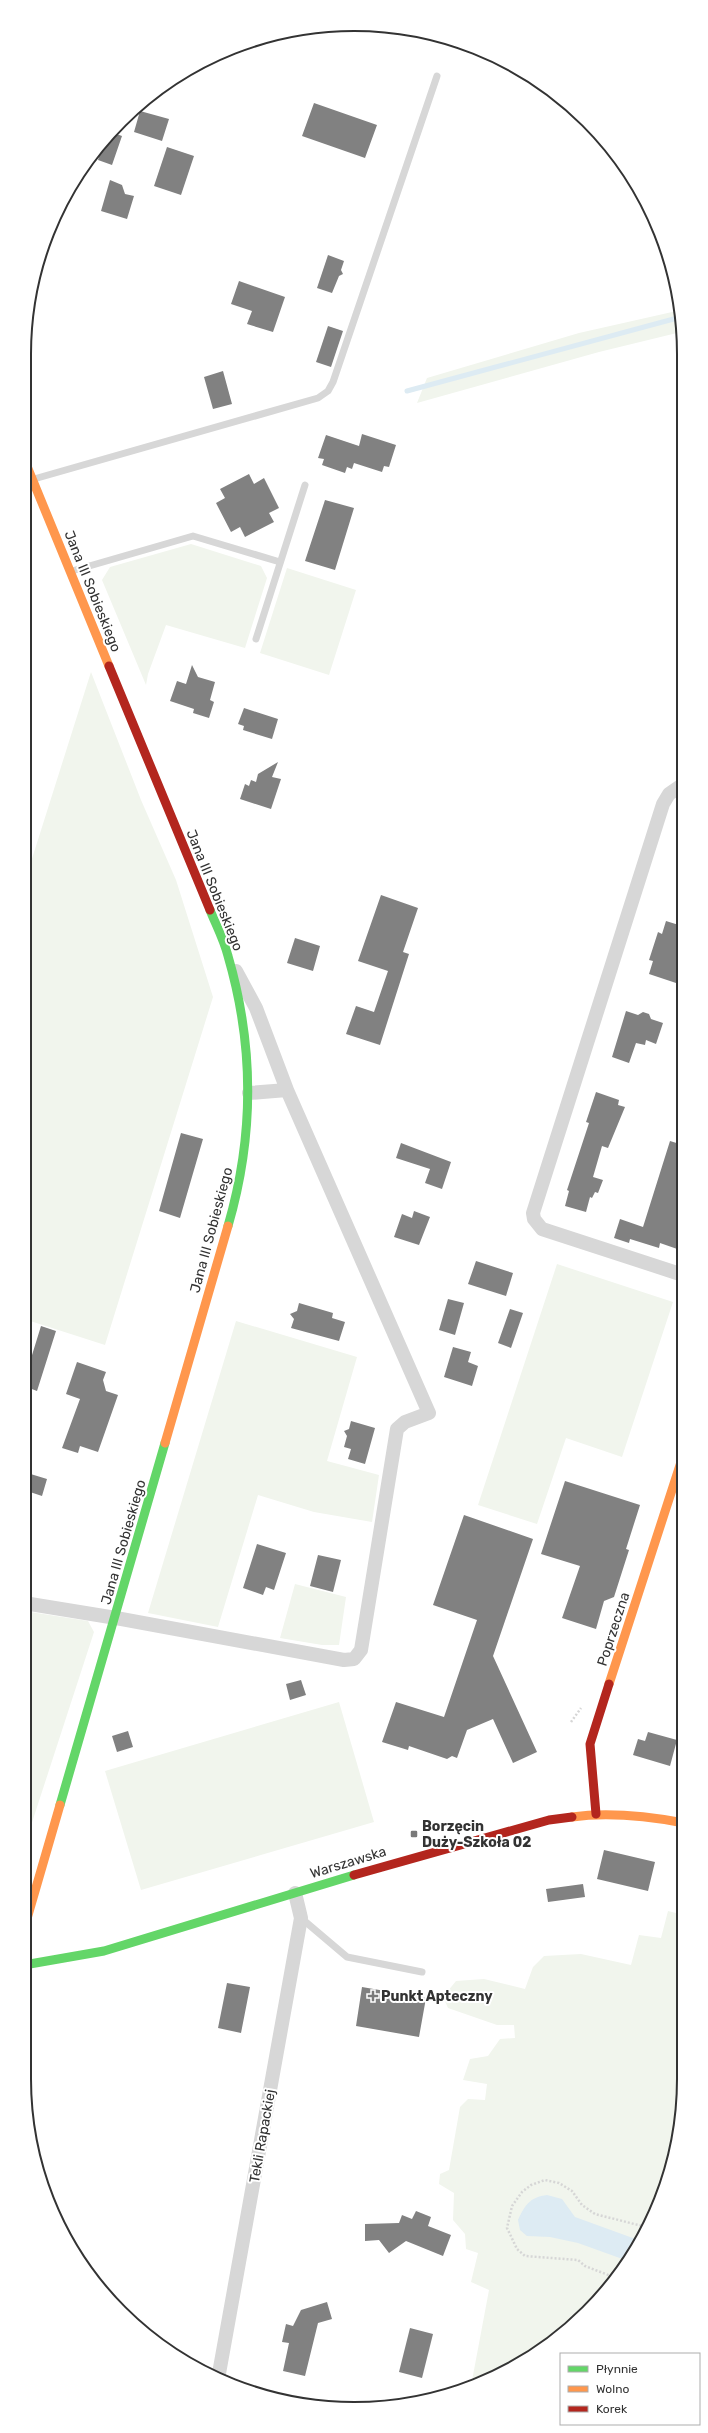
<svg xmlns="http://www.w3.org/2000/svg" width="708" height="2433" font-family="Rubik,sans-serif">
<style>
.green{fill:#f1f5ed}
.water{fill:#ddebf3}
.lines{fill:none;stroke-linecap:round;stroke-linejoin:round}
.stream{stroke:#ddebf3;stroke-width:5}
.building{fill:#818181}
.path{stroke:#d6d6d6;stroke-width:2.5;stroke-dasharray:2 2;stroke-linecap:butt}
.lane{stroke:#d7d7d7;stroke-width:7}
.street{stroke:#d7d7d7;stroke-width:14}
.fast{stroke:#63d668;stroke-width:9}
.slow{stroke:#ff974d;stroke-width:9}
.jam{stroke:#b3261e;stroke-width:9}
.poi-dot{fill:#7a7a7a;stroke:#fff;stroke-width:1.5}
.labels{text-anchor:middle;stroke-width:4;stroke-linejoin:round;paint-order:stroke}
.street-label{font-size:14px;fill:#333;stroke:#fff}
.poi-label{font-size:14px;font-weight:bold;fill:#333;stroke:#fff;text-anchor:start}
.rim{fill:none;stroke:#333;stroke-width:2}
</style>
<rect width="100%" height="100%" fill="#fff"/>
<path class="green" d="M681 310V332L599 352 417 403 427 378 579 333Z
M191 544 261 566 267 578 245 648 166 625 148 674 146 685 102 580 110 567Z
M287 568 356 590 329 675 260 653Z
M91 672 141 800 176 880 213 997 105 1345 24 1319V884Z
M557 1264 673 1302 622 1457 566 1438 537 1524 478 1505Z
M236 1321 357 1357 327 1461 379 1475 372 1522 314 1512 258 1495 218 1627 148 1613Z
M295 1584 346 1597 339 1645H322L280 1638Z
M24 1611 88 1621 94 1632 24 1847Z
M339 1702 374 1822 141 1890 105 1771Z
M668 1911 684 1915V2079L678 2143 640 2244 602 2297 555 2341 500 2375 471 2386 489 2290 471 2282 478 2253 466 2249 465 2234 453 2220 454 2193 439 2184 440 2174 449 2170 460 2107 468 2099 485 2100 487 2084 463 2080 470 2059 488 2056 500 2039 515 2038 514 2025H497L448 2008 443 1997 456 1981 484 1979 525 1989 533 1967 544 1956 581 1954 631 1965 639 1935 661 1938Z"/>
<path class="water" d="M547 2195 562 2199 575 2217 641 2241 640 2244 628 2261 578 2243 550 2237 527 2236 520 2230 518 2220C525 2205 530 2197 547 2195Z"/>
<g class="lines">
<path class="stream" d="M407 391 681 317"/>
</g>
<path class="building" d="M314 103 377 125 365 158 302 136Z
M140 111 169 119 162 141 134 132Z
M111 132 122 136 112 165 98 160 104 141Z
M167 147 194 156 181 195 154 186Z
M110 180 122 185 125 194 134 196 127 219 101 211Z
M328 255 344 261 341 270 343 274 339 276 332 293 317 288Z
M239 281 285 297 273 332 247 324 252 311 231 304Z
M328 326 343 331 331 367 316 362Z
M223 371 232 404 213 409 204 377Z
M362 434 396 445 389 467 384 466 382 472 354 463 352 469 347 467 345 473 322 465 324 459 318 458 326 435 359 446Z
M249 474 254 484 264 478 279 508 269 513 274 522 245 537 240 527 231 532 216 503 225 498 220 489Z
M325 500 354 508 335 570 305 561Z
M192 665 198 677 215 682 210 700 214 702 209 718 193 713 194 709 170 701 177 681 186 684Z
M244 708 278 719 272 739 243 730 244 726 238 724Z
M278 762 272 777 281 779 271 809 240 799 245 784 249 786 251 780 256 782 258 774Z
M381 895 418 908 403 952 409 954 380 1045 346 1034 356 1006 374 1012 388 971 358 961Z
M666 921 682 926V985L649 974 653 961 649 960 658 932 662 934Z
M295 938 320 946 313 971 287 963Z
M626 1011 638 1015 643 1012 649 1014 651 1019 663 1023 656 1044 646 1040 645 1045 636 1043 629 1063 612 1057Z
M596 1092 619 1100 618 1105 625 1107 608 1148 602 1146 593 1177 603 1180 598 1193 595 1192 592 1198 590 1197 586 1212 565 1206 569 1191 567 1190 589 1123 586 1122Z
M181 1133 203 1139 180 1218 159 1211Z
M670 1141 683 1145V1157L677 1174H683V1251L660 1243 659 1248 630 1239 629 1243 614 1238 620 1219 643 1227Z
M401 1143 451 1162 442 1189 425 1183 430 1169 396 1158Z
M414 1211 430 1217 419 1245 394 1237 402 1214 412 1218Z
M476 1261 513 1273 506 1296 468 1284Z
M448 1299 464 1303 455 1335 439 1330Z
M299 1303 333 1313 332 1318 345 1322 339 1341 291 1328 294 1319 290 1314 297 1311Z
M510 1309 523 1313 511 1348 498 1343Z
M41 1326 56 1331 37 1391 24 1386V1381Z
M453 1347 471 1352 468 1362 478 1366 472 1386 444 1377Z
M77 1362 106 1372 103 1380 106 1391 118 1395 98 1452 80 1446 78 1453 62 1448 80 1399 66 1394Z
M351 1421 375 1428 365 1464 348 1459 351 1449 344 1447 347 1436 344 1431 349 1429Z
M24 1472 47 1479 42 1496 24 1490Z
M565 1481 640 1505 626 1549 629 1550 614 1597 604 1601 596 1629 562 1618 580 1566 541 1554Z
M464 1515 533 1539 493 1656 537 1752 513 1763 493 1719 467 1730 457 1758 452 1756 447 1759 409 1746 408 1750 382 1742 396 1702 444 1717 477 1620 433 1605Z
M257 1544 286 1553 274 1590 266 1587 263 1595 243 1588Z
M318 1555 341 1560 333 1592 310 1586Z
M301 1680 306 1695 290 1700 286 1684Z
M128 1731 133 1747 117 1752 112 1736Z
M648 1732 677 1740 670 1766 633 1755 638 1739 645 1741Z
M604 1850 655 1862 648 1891 597 1879Z
M583 1884 585 1897 548 1902 546 1889Z
M227 1983 250 1987 241 2033 218 2028Z
M362 1987 426 1998 419 2037 356 2026Z
M416 2211 431 2217 428 2226 451 2235 443 2256 406 2241 389 2253 379 2240 365 2241V2224L399 2223 402 2215 412 2219Z
M327 2302 332 2319 318 2323 305 2376 283 2371 289 2343 282 2342 286 2324 293 2326 301 2310Z
M410 2328 433 2334 422 2378 399 2372Z"/>
<g class="lines">
<path class="path" d="M571 1722 581 1708
M616 2278 585 2266 578 2260 525 2256 517 2249 507 2228 512 2206 522 2192 531 2185 545 2180 559 2183 572 2191 582 2205 595 2214 646 2227"/>
<path class="lane" d="M34 479 318 398 328 391 333 382 437 76
M72 571 193 536 280 562
M256 639 305 485
M301 1918 347 1957 422 1972"/>
<path class="street" d="M682 785 669 794 663 804 533 1213 534 1219 542 1229 683 1275
M236 971 256 1008 287 1090
M24 1603 116 1618 344 1660 354 1659 361 1650 397 1429 405 1422 429 1413 287 1090 249 1093
M218 2379 301 1918 295 1893"/>
<path class="fast" d="M210 910C216 925 224 940 228 956 254 1045 254 1137 228 1226
M60 1805 165 1443
M24 1965 104 1951 354 1875"/>
<path class="slow" d="M24 459 109 666
M165 1443 228 1226
M609 1684 683 1456
M572 1817C609 1812 647 1816 684 1823
M24 1929 60 1805"/>
<path class="jam" d="M109 666 210 910
M596 1814 590 1744 609 1684
M354 1875 549 1820 572 1817"/>
</g>
<g class="poi-dot">
<rect x="410" y="1830" width="8" height="8" rx="2"/>
<path d="M371 1990h4v4h4v4h-4v4h-4v-4h-4v-4h4z"/>
</g>
<g class="labels">
<g class="street-label">
<text transform="translate(93 591) rotate(68)" y="5">Jana III Sobieskiego</text>
<text transform="translate(215 890) rotate(68)" y="5">Jana III Sobieskiego</text>
<text transform="translate(211 1230) rotate(-75)" y="5">Jana III Sobieskiego</text>
<text transform="translate(123 1542) rotate(-74)" y="5">Jana III Sobieskiego</text>
<text transform="translate(613 1629) rotate(-72)" y="5">Poprzeczna</text>
<text transform="translate(348 1862) rotate(-17)" y="5">Warszawska</text>
<text transform="translate(262 2136) rotate(-80)" y="5">Tekli Rapackiej</text>
</g>
<g class="poi-label">
<text x="422" y="1831">Borzęcin<tspan x="422" dy="16">Duży-Szkoła 02</tspan></text>
<text x="381" y="2001">Punkt Apteczny</text>
</g>
</g>
<path d="M0 0H708V2433H0ZM354 31H354A323 323 0 0 1 677 354V2079A323 323 0 0 1 354 2402H354A323 323 0 0 1 31 2079V354A323 323 0 0 1 354 31Z" fill="#fff" fill-rule="evenodd"/>
<path class="rim" d="M354 31H354A323 323 0 0 1 677 354V2079A323 323 0 0 1 354 2402H354A323 323 0 0 1 31 2079V354A323 323 0 0 1 354 31Z"/>
<rect x="560" y="2353" width="140" height="72" fill="#ffffff" stroke="#adadad"/>
<rect x="568" y="2366" width="20" height="6" fill="#63d668" stroke="#adadad"/>
<text x="596" y="2373" font-size="12" fill="#333333">Płynnie</text>
<rect x="568" y="2386" width="20" height="6" fill="#ff974d" stroke="#adadad"/>
<text x="596" y="2393" font-size="12" fill="#333333">Wolno</text>
<rect x="568" y="2406" width="20" height="6" fill="#b3261e" stroke="#adadad"/>
<text x="596" y="2413" font-size="12" fill="#333333">Korek</text>
</svg>
